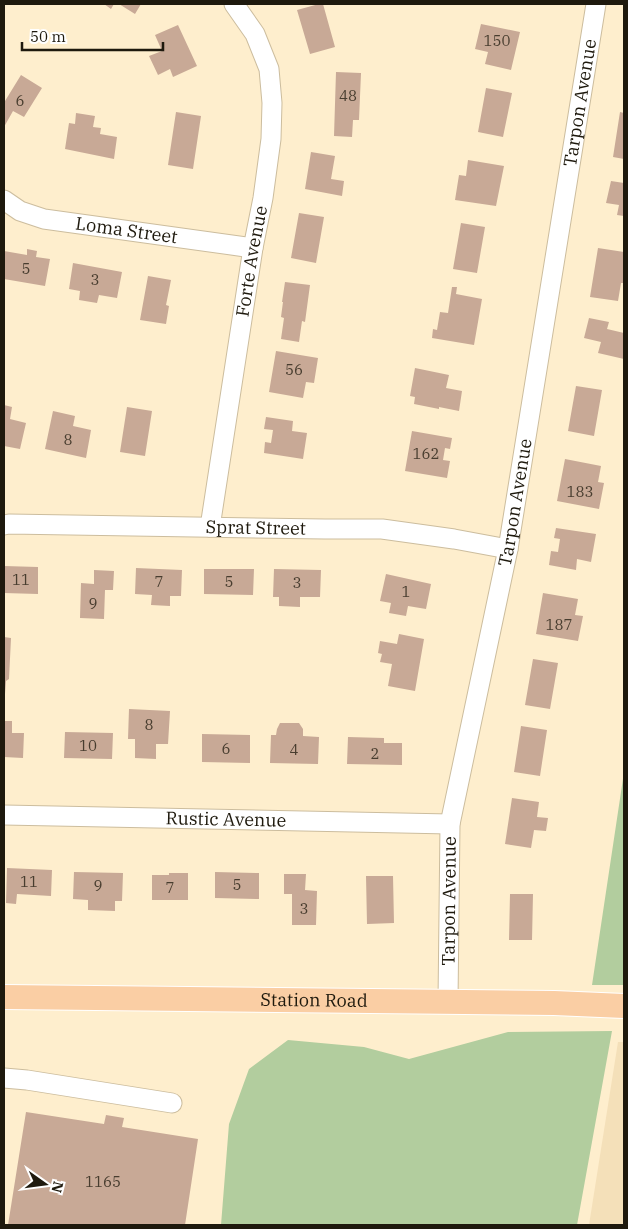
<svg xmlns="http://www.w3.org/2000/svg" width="628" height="1229" font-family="'IBM Plex Serif',serif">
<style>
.built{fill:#f4e0b9}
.green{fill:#b2cd9e}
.building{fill:#c8a996}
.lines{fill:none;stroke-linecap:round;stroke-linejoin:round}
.minor-casing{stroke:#ccbd9e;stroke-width:21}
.major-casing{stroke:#fff;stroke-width:26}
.minor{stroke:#fff;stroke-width:19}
.major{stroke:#facea4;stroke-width:24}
.labels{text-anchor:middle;stroke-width:4;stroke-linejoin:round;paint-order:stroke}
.number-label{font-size:15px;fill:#483d2f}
.street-label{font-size:18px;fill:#1e190d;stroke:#fff}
</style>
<rect width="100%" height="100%" fill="#feeecd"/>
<path class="built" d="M618 1042H624V1225H589Z"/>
<path class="green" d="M624 772V985H592Z
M612 1031 577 1225H221L229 1124 249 1069 288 1040 364 1047 409 1059 508 1032Z"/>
<path class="building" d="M104 4H114L111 9Z
M119 4H141L135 14Z
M319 4H323L335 47 310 54 297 10Z
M481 24 520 32 511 70 485 64 488 52 475 49Z
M178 25 197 66 173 77 170 69 158 75 149 56 162 51 155 35Z
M336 72 361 73 359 120H353L352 137 334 136Z
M21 75 42 88 24 117 13 111 4 127V100L5 101Z
M486 88 512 93 503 137 478 132Z
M176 112 201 116 193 169 168 165Z
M620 112 624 113V159L613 157Z
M76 113 95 116 93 127 101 128 100 134 117 137 114 159 65 149 69 123 75 124Z
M311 152 335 156 331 179 344 181 342 196 305 189Z
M468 160 504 166 496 206 455 200 459 175 466 176Z
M611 181 624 183V216L617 215 619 205 606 203Z
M299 213 324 217 316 263 291 258Z
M461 223 485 227 477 273 453 269Z
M598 248 624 252V283H621L618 301 590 297Z
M27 249 37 251 36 257 50 259 45 286 4 279V251L27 255Z
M73 263 122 272 117 298 99 295 97 303 79 300 80 291 69 289Z
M148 276 171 280 166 305 169 306 166 324 140 320Z
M285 282 310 285 305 322 302 321 299 342 281 339 284 318 281 317 283 302H282Z
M452 287H457L456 294 482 299 474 345 432 338 433 329 437 330 440 312 448 313Z
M589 318 609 322 607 329 624 333V359L598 353 601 342 584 338Z
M276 351 318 358 314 383 306 382 303 398 269 392Z
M415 368 449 375 446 388 462 391 459 411 439 407V409L414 404 415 397 410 396Z
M576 386 602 390 594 436 568 431Z
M4 405 12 407 10 419 26 423 20 449 4 446Z
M127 407 152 411 145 456 120 452Z
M53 411 75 416 73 426 91 430 86 458 45 449Z
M266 417 293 421 292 431 307 433 303 459 264 453 265 442 271 443 273 430 264 429Z
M412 431 452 438 450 449 445 448 443 460 450 461 447 478 405 471Z
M565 459 601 466 598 482 604 483 599 509 557 501Z
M556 528 596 534 591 562 577 559 576 570 549 565 551 551 558 552 560 539 554 538Z
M4 566 38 567V594L4 593Z
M136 568 182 570 181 596H170V606L151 605 152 595 135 594Z
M204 569H254L253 595 204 594Z
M274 569 321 570 320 597H300V607L279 606V597H273Z
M94 570 114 571 113 590H105L104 619 80 618 81 583 94 584Z
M386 574 431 584 426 609 408 606 406 616 389 613 391 603 380 601Z
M543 593 578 599 575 615 583 616 578 641 536 634Z
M399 634 424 639 415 691 388 686 392 664 380 662 382 654 378 653 380 641 397 644Z
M4 637 11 638 9 679 6 681 5 694H4Z
M533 659 558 663 550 709 525 705Z
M129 709 170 711 168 744H156V759L135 758V739H128Z
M4 721H12V733H24L23 758 4 757Z
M280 723H299L303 729V736L319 737 318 764 270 763 271 735H276L277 729Z
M521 726 547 730 540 776 514 772Z
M65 732 113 733 112 759 64 758Z
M202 734 250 735V763L202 762Z
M348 737 384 738V743H402V765L347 764Z
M512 798 539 802 537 817 548 818 546 831 534 830 531 848 505 844Z
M7 868 52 870 51 896 17 894 16 904 6 903Z
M74 872 123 873 122 901H115V911L88 910V900L73 899Z
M215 872 259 873V899L215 898Z
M169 873H188V900H152V875H169Z
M284 874H306L305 890 317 891 316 925H292V894H284Z
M366 876H393L394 923 367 924Z
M510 894H533L532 940H509Z
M26 1112 104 1124 106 1115 124 1118 122 1127 198 1139 185 1225H8Z"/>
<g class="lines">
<defs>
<g id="minor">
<path id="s1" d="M4 200 20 211 44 219 253 248"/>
<path id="s2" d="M4 525 9 524 325 529H382L454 539 508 549"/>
<path id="s3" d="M210 527 253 248 263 198 271 139 272 103 269 69 255 34 234 4"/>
<path id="s4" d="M4 815 450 824"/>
<path id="s5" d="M448 1002 450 824 508 549 596 4"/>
<path d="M4 1078 27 1080 172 1103"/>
</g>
<g id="major">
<path id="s6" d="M4 997 554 1003 624 1006"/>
</g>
</defs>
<use href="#minor" class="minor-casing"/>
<use href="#major" class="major-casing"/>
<use href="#minor" class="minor"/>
<use href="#major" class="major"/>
</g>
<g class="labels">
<g class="number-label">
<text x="497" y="46">150</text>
<text x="348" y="101">48</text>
<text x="20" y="106">6</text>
<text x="26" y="274">5</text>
<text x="95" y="285">3</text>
<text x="294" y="375">56</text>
<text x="68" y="445">8</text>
<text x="426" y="459">162</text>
<text x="580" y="497">183</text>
<text x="21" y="585">11</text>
<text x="159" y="587">7</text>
<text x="229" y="587">5</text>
<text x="297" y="588">3</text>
<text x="406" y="597">1</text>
<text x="93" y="609">9</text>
<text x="559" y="630">187</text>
<text x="149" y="730">8</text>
<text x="88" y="751">10</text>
<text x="226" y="754">6</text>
<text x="294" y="755">4</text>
<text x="375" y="759">2</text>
<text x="29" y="887">11</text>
<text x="237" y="890">5</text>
<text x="98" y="891">9</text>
<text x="170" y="893">7</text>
<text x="304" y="914">3</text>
<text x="103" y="1187">1165</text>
</g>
<g class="street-label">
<text dy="6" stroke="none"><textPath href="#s5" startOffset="911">Tarpon Avenue</textPath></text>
<text dy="6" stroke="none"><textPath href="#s1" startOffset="128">Loma Street</textPath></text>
<text dy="6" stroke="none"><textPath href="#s3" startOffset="269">Forte Avenue</textPath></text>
<text dy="6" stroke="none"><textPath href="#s5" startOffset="506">Tarpon Avenue</textPath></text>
<text dy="6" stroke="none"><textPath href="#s2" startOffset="252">Sprat Street</textPath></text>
<text dy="6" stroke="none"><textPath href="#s4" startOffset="222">Rustic Avenue</textPath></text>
<text dy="6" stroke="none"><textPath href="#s5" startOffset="101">Tarpon Avenue</textPath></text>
<text dy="6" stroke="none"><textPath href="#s6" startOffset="310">Station Road</textPath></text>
</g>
</g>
<rect width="628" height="1229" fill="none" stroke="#1e190d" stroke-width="10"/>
<g transform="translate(45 1184) rotate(104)" stroke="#ffffff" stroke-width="4" paint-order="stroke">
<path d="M0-4L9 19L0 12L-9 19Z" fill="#1e190d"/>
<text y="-8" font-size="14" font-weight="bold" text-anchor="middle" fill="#1e190d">N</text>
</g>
<path d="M22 42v8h141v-8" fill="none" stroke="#1e190d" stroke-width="2.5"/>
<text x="30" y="42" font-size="15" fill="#1e190d" stroke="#ffffff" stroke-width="4" paint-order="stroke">50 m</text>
</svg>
